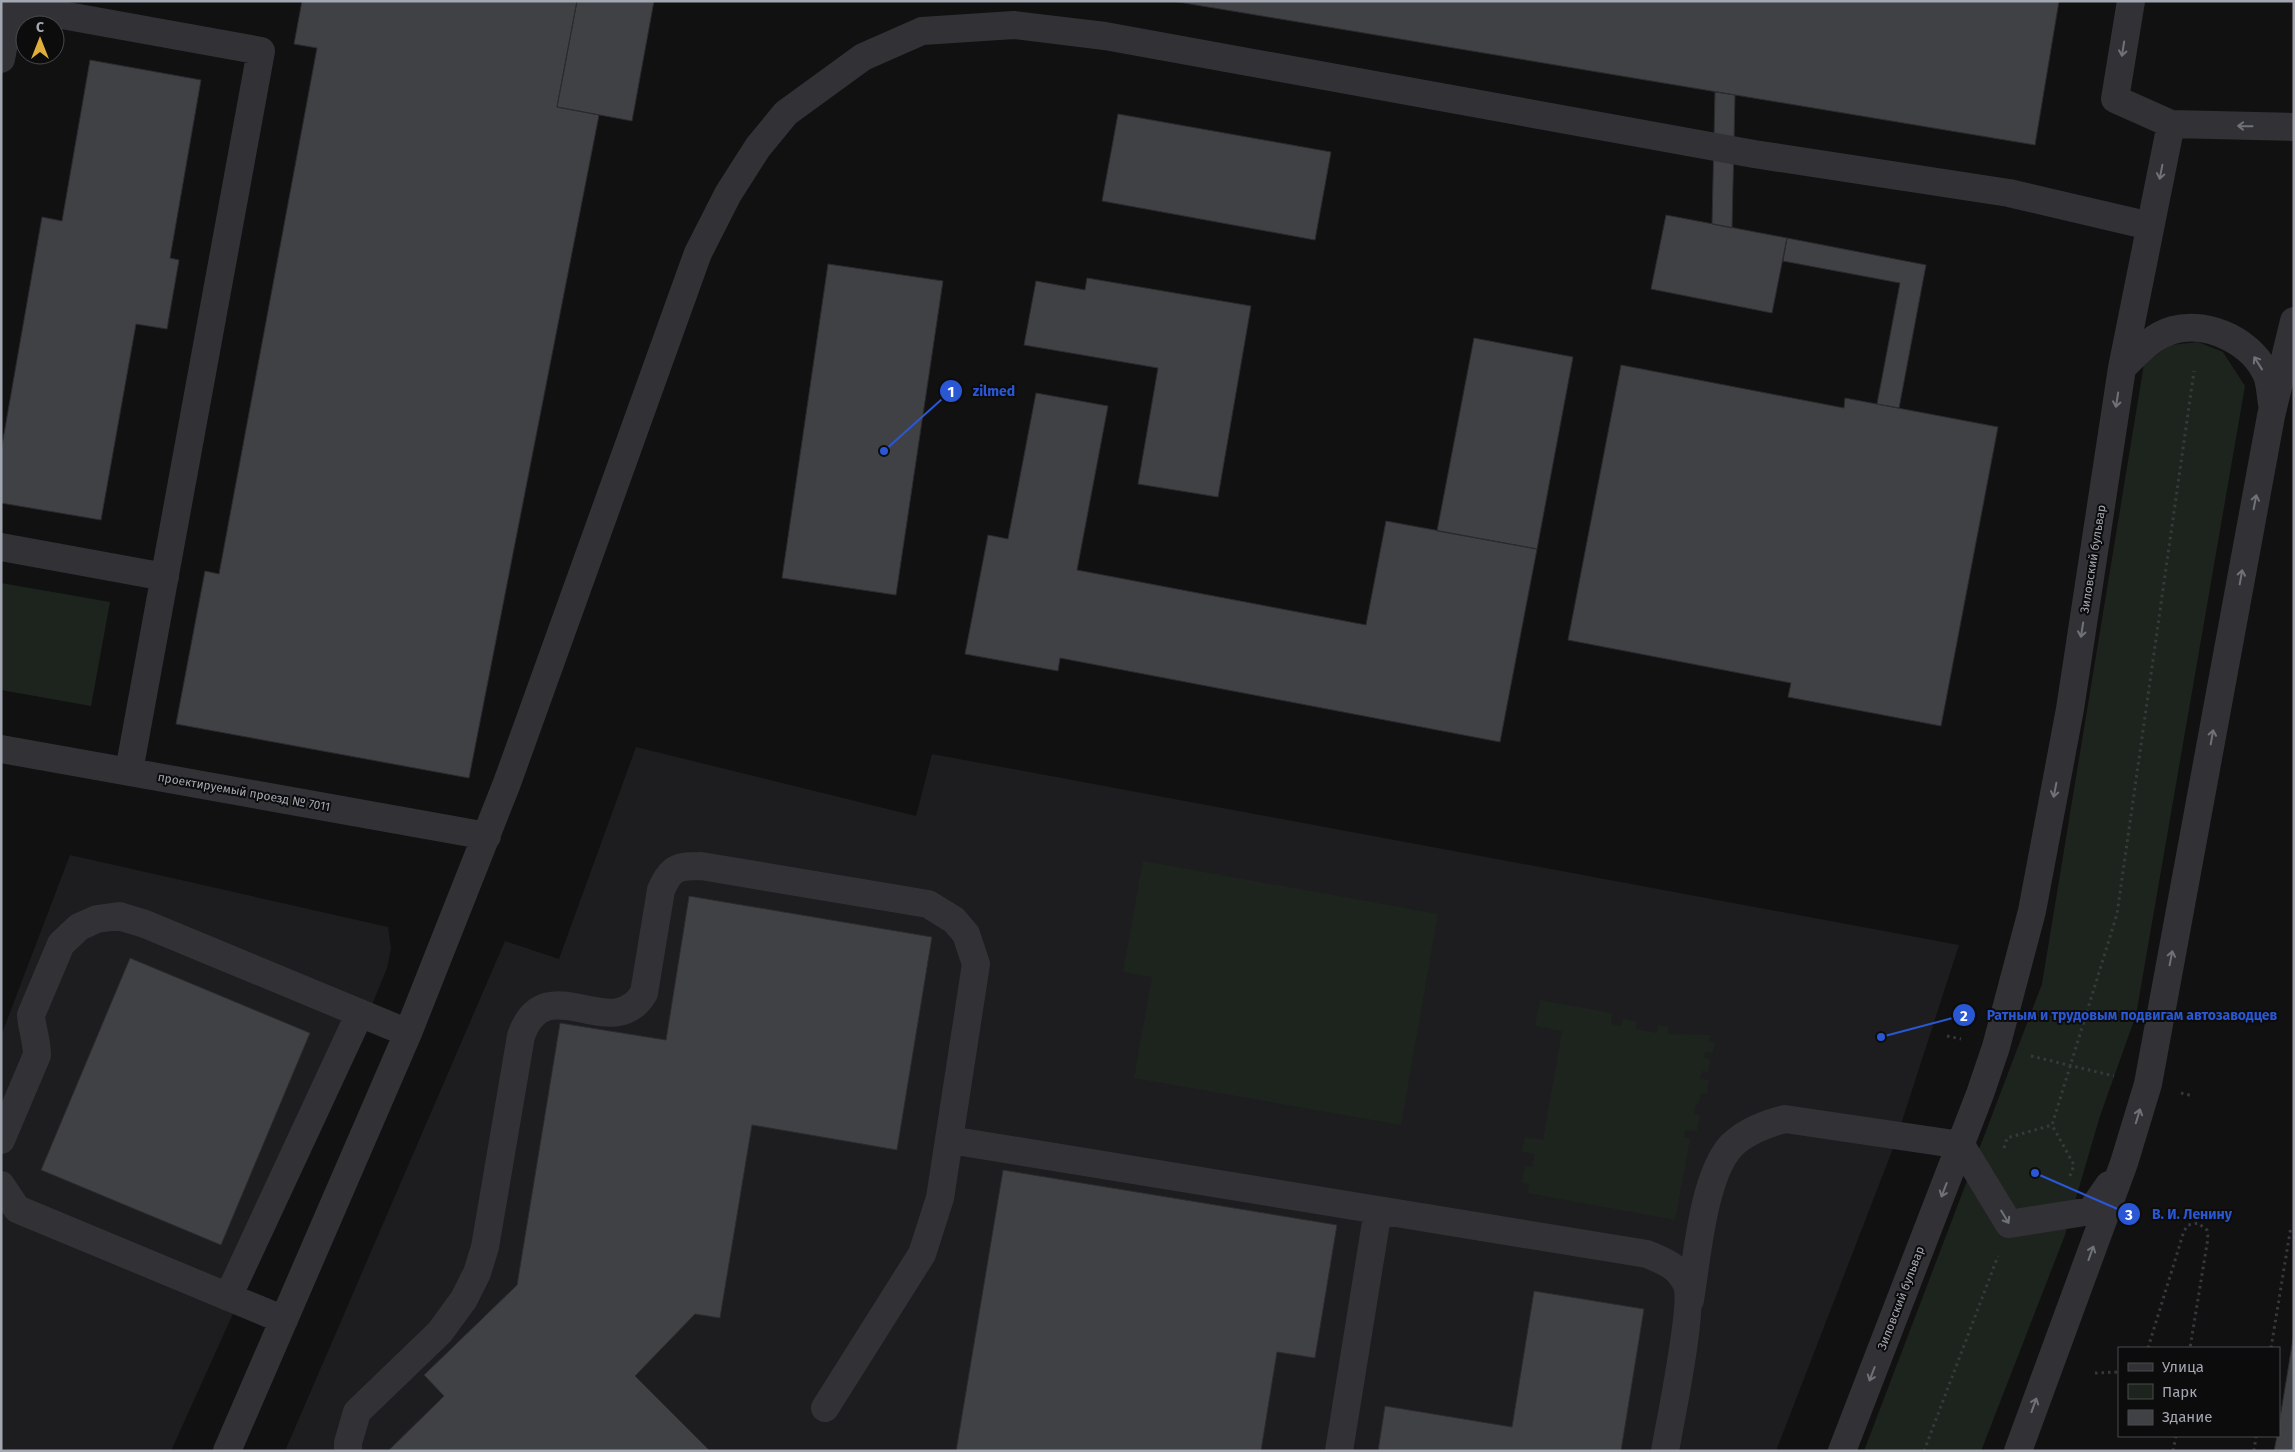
<svg xmlns="http://www.w3.org/2000/svg" width="2295" height="1452" font-family="'Fira Sans',sans-serif">
<style>
.built{fill:#1d1d1f}
.green{fill:#1d241e}
.building{fill:#404145;stroke:#2b2b2e}
.lines{fill:none;stroke-linecap:round;stroke-linejoin:round}
.path{stroke:#38393d;stroke-width:3;stroke-dasharray:2.5 4;stroke-linecap:butt}
.minor{stroke:#323236;stroke-width:28}
.oneway{stroke:#70727a}
.labels{text-anchor:middle;stroke-width:4;stroke-linejoin:round;paint-order:stroke}
.street-label{font-size:12px;fill:#a3a7b1;stroke:#0c0c0d}
.leader{fill:none;stroke:#2a57d4;stroke-width:2}
.callout-dot{fill:#2a57d4;stroke:#0c0c0d;stroke-width:2}
.mark-label{font-size:15px;text-anchor:middle;font-weight:bold;fill:#fff}
.callout-label{font-size:14px;text-anchor:middle;font-weight:bold;fill:#2a57d4;stroke:#0c0c0d;stroke-width:4;stroke-linejoin:round;paint-order:stroke}
</style>
<rect width="100%" height="100%" fill="#111112"/>
<path class="built" d="M636 747 916 816 932 754 1959 945 1894 1146 1776 1451H285L505 941 559 959Z
M70 855 388 927 391 949 387 968 367 1017 171 1451H1V1036Z"/>
<path class="green" d="M2198 342 2223 352 2245 386 2136 1015 2100 1116 2065 1235 1981 1451H1864L2042 984 2144 364 2170 345Z
M1 583 110 602 91 706 1 690Z
M1143 861 1438 914 1401 1125 1134 1078 1152 977 1123 972Z
M1540 1000 1612 1013 1611 1024 1621 1026 1623 1019 1636 1021V1029L1657 1033 1658 1025 1669 1027 1668 1034 1710 1035 1709 1041 1715 1043 1713 1053 1705 1052 1704 1058 1710 1059 1708 1072 1702 1071 1700 1079 1709 1080 1707 1094 1701 1093 1699 1103 1696 1104 1694 1114 1700 1115 1697 1131 1685 1130 1684 1137 1690 1139 1675 1220 1528 1193 1529 1184 1522 1183 1525 1166 1532 1167 1535 1154 1522 1152 1525 1137 1543 1140 1562 1031 1535 1026Z"/>
<path class="building" d="M302 1H577L557 107 599 115 469 778 176 724 205 571 219 574 317 48 294 44Z
M577 1H654L632 121 557 107Z
M1172 1H2059L2035 145Z
M90 60 201 80 170 258 179 260 167 329 136 324 101 520 1 503V451L42 217 62 221Z
M1715 92 1735 95 1732 228 1712 224Z
M1118 114 1331 152 1315 240 1102 201Z
M1666 215 1787 238 1772 313 1651 289Z
M1787 238 1926 265 1899 408 1877 404 1900 283 1783 261Z
M828 264 943 281 896 595 782 578Z
M1087 278 1251 306 1218 497 1138 484 1158 368 1024 345 1036 281 1085 290Z
M1474 338 1573 357 1537 549 1437 531Z
M1621 365 1844 408 1845 398 1998 427 1941 726 1788 697 1791 683 1568 640Z
M1036 393 1108 406 1077 570 1366 625 1386 521 1537 549 1500 742 1060 658 1058 671 965 654 988 535 1008 539Z
M689 896 932 937 897 1150 752 1125 720 1318 695 1314 635 1376 710 1451H388L444 1396 424 1375 517 1285 560 1023 666 1040Z
M130 958 310 1033 221 1245 41 1170Z
M1003 1170 1337 1225 1315 1358 1277 1352 1261 1451H956Z
M1534 1291 1644 1309 1621 1451H1378L1385 1406 1512 1427Z
M2294 1333V1451H2274L2277 1436H2279V1424Z"/>
<g class="lines">
<path class="path" d="M1947 1036 1961 1039
M2031 1056 2114 1076
M2181 1093 2193 1096
M2004 1148 2007 1138 2052 1125
M2070 1176 2074 1165 2052 1125 2117 914 2194 371
M2148 1348 2184 1231 2188 1225 2198 1223 2207 1230 2208 1238 2190 1348
M2271 1348 2291 1226
M2095 1373 2119 1372
M1924 1451 1998 1256
M2173 1451 2176 1436
M2254 1451 2256 1436"/>
<path class="minor" d="M2131 1 2115 99 2171 124 2294 127
M1 4 261 51 129 771
M1 59 11 6
M2122 368C2137 353 2152 336 2173 330 2209 320 2255 343 2268 378 2270 386 2271 396 2272 404
M1 547 165 577
M1 749 487 836
M1 1140 37 1055C37 1041 32 1029 31 1015L61 944 79 927 97 919 119 916 145 924 408 1033
M950 1140 1378 1210 1339 1451
M1961 1145 2009 1224 2091 1211 2109 1185
M1 1185 17 1209 284 1320
M1378 1210 1647 1254C1663 1261 1677 1265 1686 1283 1695 1302 1670 1423 1665 1451
M228 1297 360 1013
M1690 1300C1697 1258 1703 1177 1731 1146 1746 1131 1766 1124 1785 1119L1961 1145
M227 1451 408 1033 507 783 698 253 728 194 758 147 786 113 863 57 922 31 1014 25 1105 36 1754 154 2009 193 2150 226
M348 1451V1443L357 1412 440 1332 464 1299 477 1273 485 1247 521 1036C546 965 612 1047 644 993L661 890C671 867 678 866 701 866L928 904 954 920 966 934 976 964 940 1198 922 1254 825 1408
M1842 1451 1980 1094 1996 1047 2032 911 2070 709 2122 368 2171 124
M2018 1451 2124 1163 2148 1084 2271 416 2294 321"/>
</g>
<defs><path id="oneway-shaft" d="M-6 0H5M1.5-3L5.5 0L1.5 3" fill="none" stroke-width="1.6" stroke-linecap="round" stroke-linejoin="round" transform="scale(1.25)"/></defs>
<g class="oneway">
<use href="#oneway-shaft" transform="translate(2123 49) rotate(99)"/>
<use href="#oneway-shaft" transform="translate(2245 126) rotate(-179)"/>
<use href="#oneway-shaft" transform="translate(2161 172) rotate(101)"/>
<use href="#oneway-shaft" transform="translate(2258 363) rotate(-122)"/>
<use href="#oneway-shaft" transform="translate(2117 400) rotate(99)"/>
<use href="#oneway-shaft" transform="translate(2255 502) rotate(-79)"/>
<use href="#oneway-shaft" transform="translate(2241 577) rotate(-80)"/>
<use href="#oneway-shaft" transform="translate(2082 630) rotate(99)"/>
<use href="#oneway-shaft" transform="translate(2212 737) rotate(-80)"/>
<use href="#oneway-shaft" transform="translate(2055 790) rotate(101)"/>
<use href="#oneway-shaft" transform="translate(2171 958) rotate(-79)"/>
<use href="#oneway-shaft" transform="translate(2138 1116) rotate(-73)"/>
<use href="#oneway-shaft" transform="translate(1944 1190) rotate(111)"/>
<use href="#oneway-shaft" transform="translate(2005 1217) rotate(59)"/>
<use href="#oneway-shaft" transform="translate(2091 1253) rotate(-70)"/>
<use href="#oneway-shaft" transform="translate(1872 1374) rotate(111)"/>
<use href="#oneway-shaft" transform="translate(2034 1405) rotate(-70)"/>
</g>
<g class="labels">
<g class="street-label">
<text transform="translate(2093 559) rotate(-81)" y="4">Зиловский бульвар</text>
<text transform="translate(244 792) rotate(10)" y="4">проектируемый проезд № 7011</text>
<text transform="translate(1901 1298) rotate(-69)" y="4">Зиловский бульвар</text>
</g>
</g>
<path class="leader" d="M884 451L951 391M1881 1037L1964 1015M2035 1173L2129 1214"/>
<g class="callout-dot">
<circle cx="884" cy="451" r="5"/>
<circle cx="1881" cy="1037" r="5"/>
<circle cx="2035" cy="1173" r="5"/>
<circle cx="951" cy="391" r="12"/>
<circle cx="1964" cy="1015" r="12"/>
<circle cx="2129" cy="1214" r="12"/>
</g>
<g class="mark-label">
<text x="951" y="397">1</text>
<text x="1964" y="1021">2</text>
<text x="2129" y="1220">3</text>
</g>
<g class="callout-label">
<text x="994" y="396">zilmed</text>
<text x="2132" y="1020">Ратным и трудовым подвигам автозаводцев</text>
<text x="2192" y="1219">В. И. Ленину</text>
</g>
<rect width="2295" height="1452" fill="none" stroke="#a3a7b1" stroke-width="5"/>
<rect x="2118" y="1347" width="162" height="90" fill="#0c0c0d" stroke="#484a4f"/>
<rect x="2128" y="1363" width="25" height="8" fill="#323236" stroke="#484a4f"/>
<text x="2162" y="1372" font-size="15" fill="#a3a7b1">Улица</text>
<rect x="2128" y="1384" width="25" height="15" fill="#1d241e" stroke="#484a4f"/>
<text x="2162" y="1397" font-size="15" fill="#a3a7b1">Парк</text>
<rect x="2128" y="1410" width="25" height="15" fill="#404145" stroke="#484a4f"/>
<text x="2162" y="1422" font-size="15" fill="#a3a7b1">Здание</text>
<g transform="translate(40 40)"><circle r="24" fill="#0c0c0d" stroke="#484a4f"/>
<path d="M0-4L9 19L0 12L-9 19Z" fill="#e0ae3a"/>
<text y="-8" font-size="14" font-weight="bold" text-anchor="middle" fill="#a3a7b1">С</text>
</g>
</svg>
